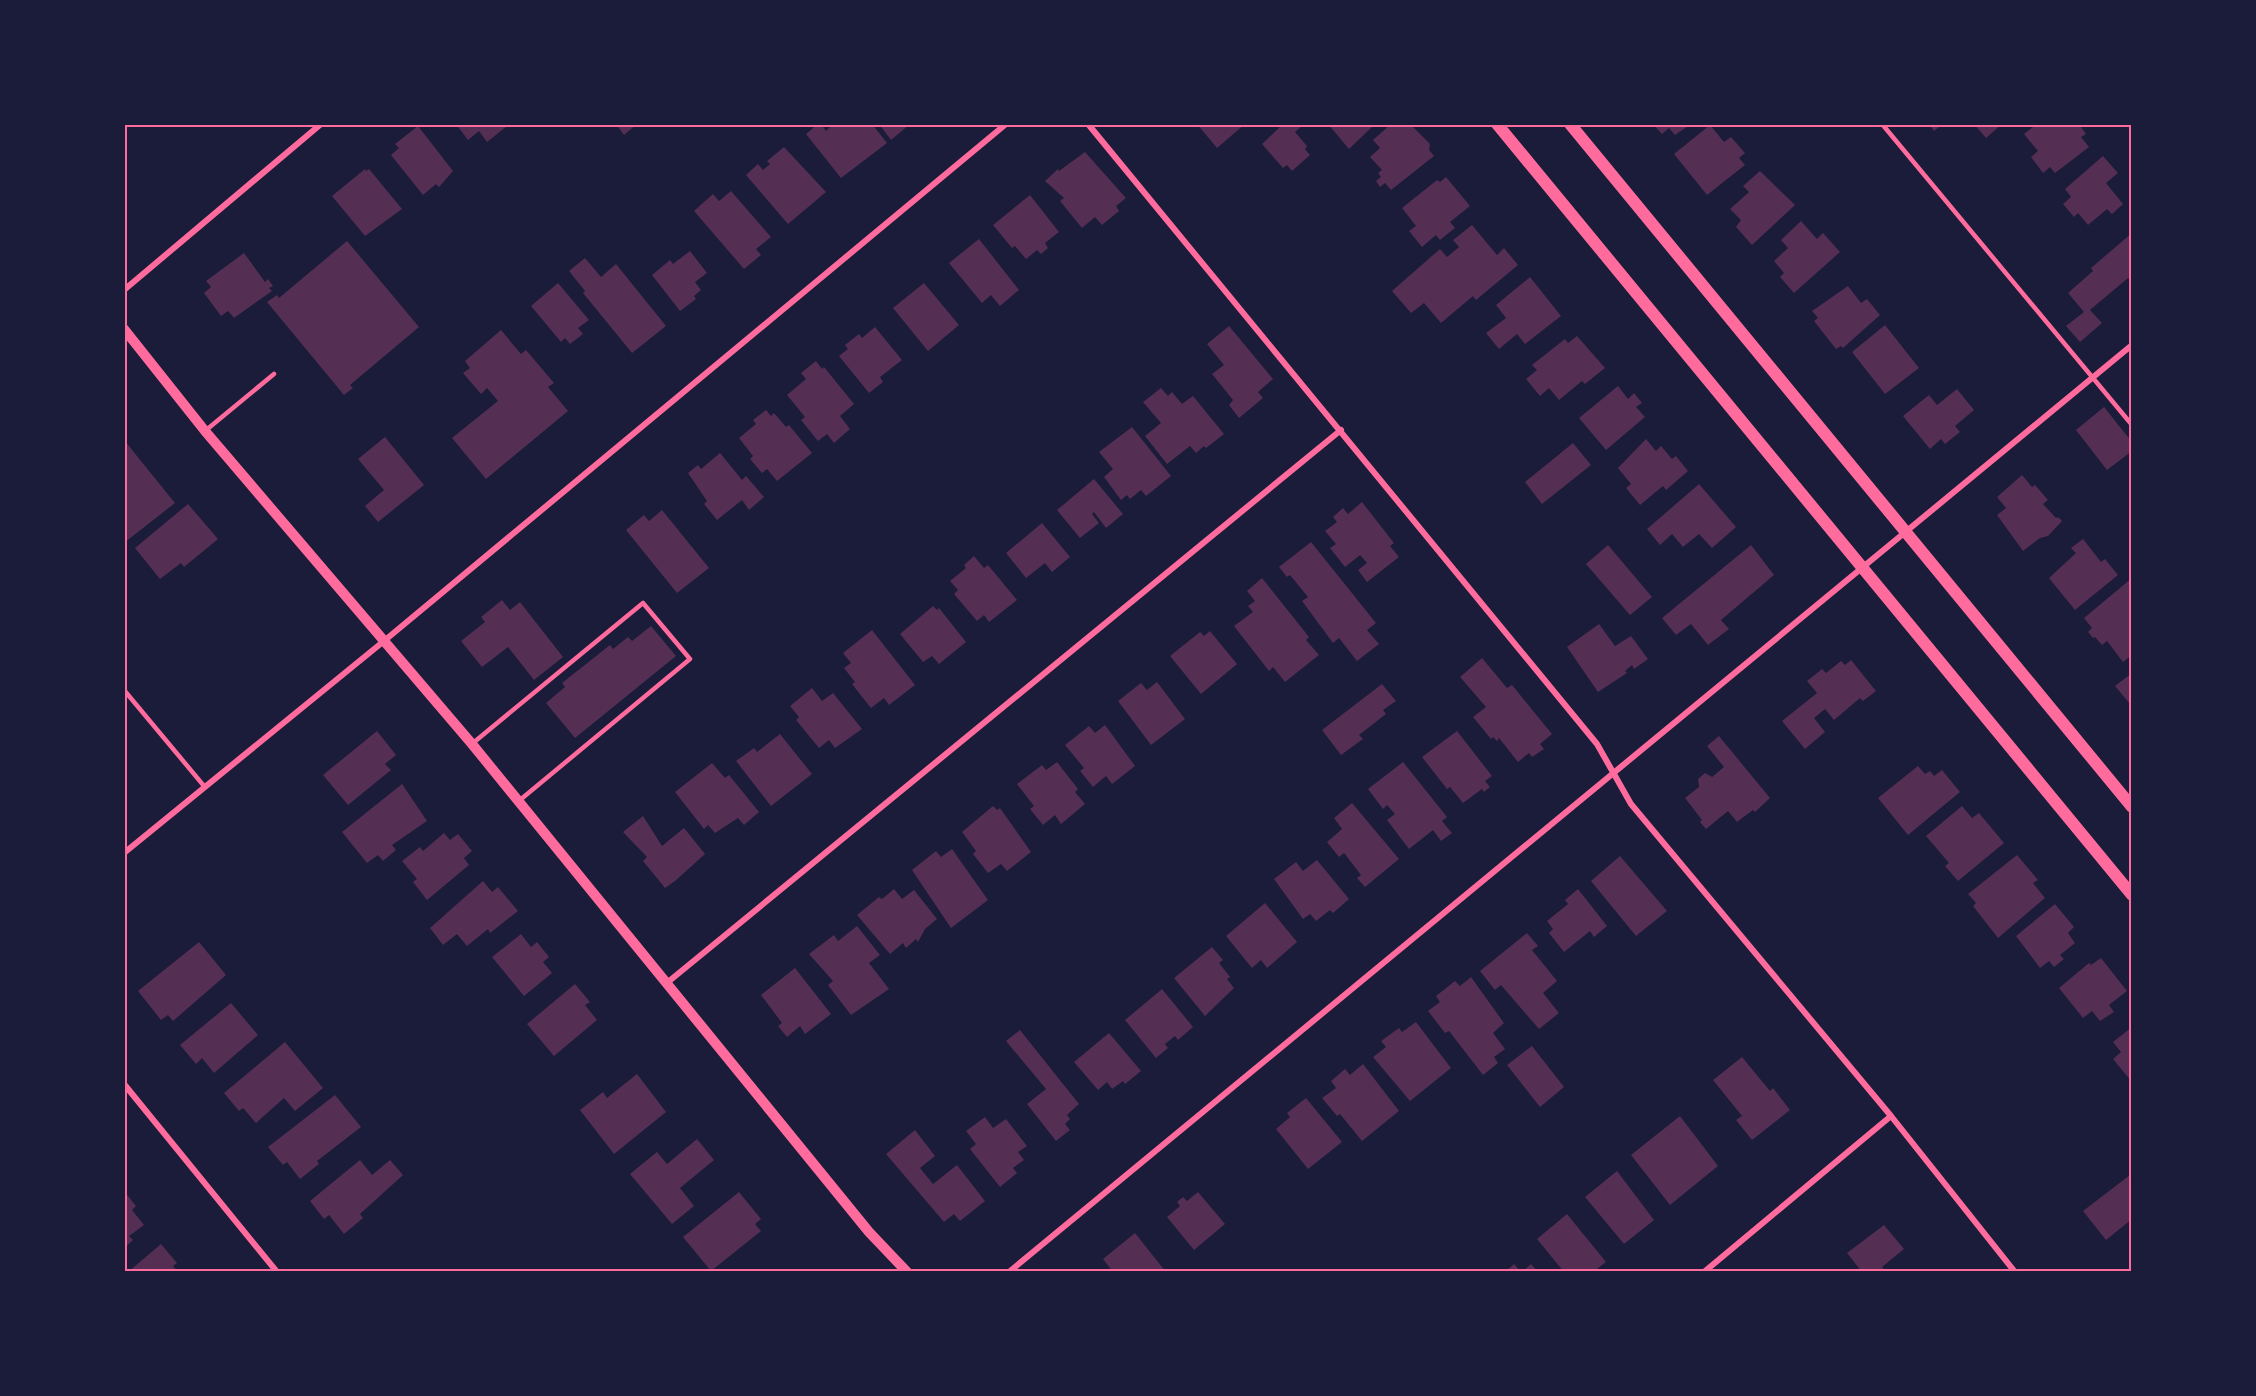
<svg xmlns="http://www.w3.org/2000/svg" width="2256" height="1396" font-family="'DejaVu Sans',sans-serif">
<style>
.building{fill:#542f53}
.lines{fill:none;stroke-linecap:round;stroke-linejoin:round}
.service{stroke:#ff6b9d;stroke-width:4.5}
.minor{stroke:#ff6b9d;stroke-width:6}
.tertiary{stroke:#ff6b9d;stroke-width:10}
.secondary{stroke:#ff6b9d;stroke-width:12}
.neatline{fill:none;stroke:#ff6b9d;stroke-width:2}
</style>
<rect width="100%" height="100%" fill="#1b1b3a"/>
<path class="building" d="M456 124H506L507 126 487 142 479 131 468 140Z
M616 124H637L624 135Z
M818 124H821L826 131 833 124H872L887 143 841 178 806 134Z
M879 124H910L891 140Z
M1197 124H1245L1217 148Z
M1283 124H1304L1295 132 1307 146 1305 149 1310 155 1292 171 1287 165 1283 168 1262 144Z
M1328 124H1375L1349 149Z
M1391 124H1402L1404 127 1410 124 1430 144 1429 150 1434 156 1391 190 1385 183 1380 187 1376 181 1381 177 1378 173 1382 170 1370 157 1380 148 1373 140Z
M1653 124H1691L1675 135 1669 128 1662 134Z
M1929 124H1943L1934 131Z
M1974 124H2002L1986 138Z
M2037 124H2079L2086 134 2081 137 2089 147 2055 173 2050 167 2043 173 2031 157 2038 151 2024 134Z
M1710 125 1724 142 1731 137 1745 153 1739 158 1745 165 1707 195 1674 154Z
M418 126 453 171 439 187 436 184 423 195 391 155 399 148 395 144Z
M784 147 826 192 788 224 746 175 758 164 763 170 770 164 767 161Z
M1085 152 1126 198 1116 206 1119 211 1102 225 1095 217 1082 228 1060 201 1064 198 1045 181 1058 169 1059 171Z
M2103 156 2118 173 2106 183 2123 204 2112 214 2107 209 2088 225 2078 213 2074 217 2063 204 2071 197 2065 189Z
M365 169 366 171 369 169 402 209 365 236 332 196Z
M1760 171 1795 205 1752 245 1736 227 1741 220 1730 209 1749 192 1743 186Z
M1446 177 1470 206 1450 222 1455 228 1440 240 1436 235 1422 247 1409 231 1416 226 1402 208 1437 180 1440 182Z
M731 191 771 237 756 249 761 255 744 269 694 211 713 194 719 201Z
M1030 195 1059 232 1045 243 1048 248 1041 254 1037 250 1026 259 1015 246 1012 248 993 225Z
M1801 221 1817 239 1823 233 1840 252 1794 293 1780 277 1784 273 1774 261 1788 248 1781 240Z
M1472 225 1497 255 1504 248 1518 265 1476 300 1473 296 1441 323 1424 303 1411 313 1392 291 1440 249 1447 257 1459 247 1453 240Z
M2132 233V282L2128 278 2090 310 2102 323 2080 342 2066 326 2084 312 2068 293 2093 271 2091 268Z
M979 239 1019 290 1000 306 991 295 982 303 949 263Z
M347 241 419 327 350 385 353 388 344 395 267 302 277 295 279 298Z
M690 251 707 273 695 282 701 290 694 296 696 299 680 311 652 275 670 260 673 264Z
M244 253 265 282 268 279 273 286 269 288 272 291 234 318 228 311 221 316 204 293 211 287 206 281Z
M585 258 601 277 616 264 666 326 632 353 583 293 585 291 569 271Z
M1530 277 1561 316 1525 344 1517 334 1499 349 1486 333 1506 318 1496 305Z
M558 283 589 320 578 328 583 334 570 344 565 338 561 342 531 306Z
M924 283 959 325 928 351 893 308Z
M1848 286 1861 303 1867 299 1880 315 1843 348 1841 346 1836 349 1814 321 1818 318 1812 311Z
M1885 325 1919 368 1885 394 1852 352Z
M1229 326 1273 379 1258 392 1263 398 1239 418 1229 405 1233 400 1212 374 1224 365 1207 344Z
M875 327 902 360 880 377 883 382 869 393 839 356 848 349 845 345 859 334 862 338Z
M501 330 521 354 526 350 554 383 548 387 568 411 486 479 452 438 498 401 487 388 481 394 463 373 470 368 465 361Z
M1577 336 1605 368 1585 384 1582 381 1559 400 1549 388 1540 396 1526 379 1537 370 1532 365 1565 339 1568 343Z
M816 361 822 369 824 367 854 404 840 416 850 429 834 443 827 434 818 441 801 420 805 417 787 395 806 379 801 373Z
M1618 386 1628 399 1634 393 1642 403 1636 407 1645 417 1606 450 1579 418Z
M1161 388 1168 396 1172 392 1182 404 1193 396 1224 434 1206 448 1204 446 1196 453 1190 446 1167 464 1145 436 1161 423 1143 402Z
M1957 389 1974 410 1955 426 1960 432 1945 444 1941 439 1930 449 1903 416 1929 395 1937 405Z
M2104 407 2132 442V451L2107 470 2076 430Z
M766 410 771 416 774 413 786 427 789 425 812 453 777 481 767 469 762 473 750 459 753 456 739 438 756 424 753 420Z
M1132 427 1171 476 1146 496 1141 490 1130 499 1127 495 1121 500 1104 477 1113 469 1099 452Z
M385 437 424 485 378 522 365 506 384 490 358 459Z
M1646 439 1656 451 1661 446 1672 459 1676 456 1688 471 1666 490 1663 486 1640 505 1626 488 1631 484 1618 468Z
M124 440 175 503 124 543Z
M1573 443 1591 465 1542 504 1525 482Z
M720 453 742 480 746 476 764 497 749 510 742 500 717 520 704 504 707 501 688 473 698 465 701 469Z
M2022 475 2032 487 2035 485 2048 500 2043 504 2056 518 2058 517 2062 521 2048 536 2040 538 2023 551 1997 515 2006 508 1997 497Z
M1094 479 1123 514 1106 528 1094 512 1092 514 1099 523 1080 538 1057 510Z
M1699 484 1736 527 1712 548 1699 534 1683 547 1672 534 1660 545 1647 529Z
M1362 502 1394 543 1390 546 1399 557 1367 582 1358 570 1367 563 1360 555 1345 567 1330 548 1336 544 1325 531 1337 522 1333 517 1343 508 1348 514Z
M188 504 218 539 184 567 181 563 160 579 135 548Z
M662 510 709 568 677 593 626 530 644 515 649 521Z
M1042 523 1070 557 1052 572 1045 563 1026 578 1006 553Z
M2083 539 2101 562 2105 559 2118 575 2075 610 2049 578 2076 553 2071 548Z
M1311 542 1376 623 1367 630 1379 644 1357 661 1339 638 1333 643 1302 601 1308 597 1290 575 1287 577 1279 567Z
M1608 545 1652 597 1630 615 1586 564Z
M1751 545 1774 575 1721 620 1729 629 1708 645 1691 624 1676 635 1662 618Z
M974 556 984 568 988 565 1017 600 989 622 984 615 977 621 954 594 958 590 950 581 966 568 964 565Z
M1262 578 1309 637 1306 640 1319 655 1285 682 1273 667 1269 671 1234 626 1253 612 1248 606 1255 601 1247 591Z
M2132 578V655L2123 662 2107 641 2102 645 2095 637 2093 638 2088 632 2092 628 2084 618Z
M502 600 510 610 520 602 563 657 534 680 508 647 482 667 461 641 485 622 481 617Z
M933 606 937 610 939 608 966 642 939 664 932 656 923 662 900 634Z
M1599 624 1615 646 1631 636 1648 659 1634 669 1632 665 1625 671 1627 673 1598 692 1567 647Z
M651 626 676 656 575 738 546 703 565 687 562 683 610 645 613 649 628 637 632 641Z
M872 630 915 685 889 705 884 698 871 708 852 684 855 682 844 668 851 663 843 653Z
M1210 631 1237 664 1201 694 1170 656 1200 632 1204 636Z
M1482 658 1507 688 1512 685 1552 734 1540 744 1544 749 1532 757 1529 753 1518 762 1499 738 1497 741 1493 737 1491 739 1473 717 1486 707 1460 677Z
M1851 660 1876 691 1863 701 1860 698 1834 720 1825 709 1814 718 1825 732 1805 749 1782 721 1817 693 1807 681 1822 669 1826 673 1841 661 1845 665Z
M2132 673V703L2130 704 2115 686Z
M1157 682 1185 719 1151 745 1118 701 1141 683 1147 690Z
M1382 684 1396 701 1383 710 1386 714 1359 735 1363 739 1341 755 1322 730Z
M812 688 822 701 833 693 862 729 835 748 829 740 819 748 796 720 799 717 790 706Z
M1105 725 1135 766 1112 784 1106 776 1093 787 1080 771 1084 768 1065 745 1089 726 1095 733Z
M377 731 396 755 385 764 391 770 348 805 323 775Z
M1457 731 1492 776 1485 781 1490 787 1484 792 1482 789 1463 803 1450 787 1447 789 1422 757Z
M780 734 812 774 771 806 736 761 754 748 757 752Z
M1719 736 1770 798 1755 812 1753 810 1737 822 1728 811 1706 829 1700 822 1702 820 1685 798 1699 787 1698 779 1705 773 1712 777 1724 767 1707 746Z
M1057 762 1078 789 1075 792 1085 804 1061 824 1055 815 1043 825 1030 809 1034 806 1017 784 1042 765 1046 770Z
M1403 762 1447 817 1442 821 1452 833 1441 841 1433 830 1409 849 1387 820 1395 814 1387 805 1383 809 1368 789Z
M712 763 725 778 729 775 759 812 744 825 738 818 715 833 708 825 704 829 675 792Z
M1918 766 1925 774 1930 771 1934 776 1942 770 1960 792 1908 835 1878 798Z
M402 784 427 821 392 845 396 850 383 861 378 855 367 863 342 832Z
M1352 803 1399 859 1365 887 1357 878 1361 875 1344 853 1339 857 1327 842 1342 829 1334 818Z
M993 806 997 810 1000 808 1031 852 1007 871 1001 864 988 873 973 854 976 851 962 832Z
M1962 806 1972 818 1979 813 2004 843 1958 881 1945 866 1949 863 1926 836Z
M643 816 662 846 684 828 705 854 675 881 665 888 643 861 647 857 623 832Z
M444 833 450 840 458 834 472 851 464 858 469 865 427 900 413 882 417 879 402 861 420 847 423 851Z
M952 849 988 900 951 928 912 870 936 851 941 857Z
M2017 855 2038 880 2033 883 2045 898 1998 938 1973 906 1976 903 1968 894Z
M1620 856 1667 911 1636 936 1591 881Z
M1317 860 1349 899 1333 913 1330 910 1316 921 1310 914 1303 919 1274 879 1296 862 1303 871Z
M483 881 492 892 498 887 518 911 490 933 488 929 467 946 457 934 443 945 430 928Z
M894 889 902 899 914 890 937 919 925 929 918 942 916 939 906 948 903 943 890 954 857 915 879 897 882 899Z
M1578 889 1607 926 1594 937 1590 931 1564 952 1549 933 1553 929 1547 921 1568 904 1565 900Z
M1265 903 1297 942 1267 968 1261 960 1252 968 1226 936Z
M2055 904 2074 927 2068 933 2075 943 2060 955 2064 959 2054 967 2049 961 2040 968 2016 936Z
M857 926 880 955 869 963 889 989 851 1015 828 985 833 981 809 954 834 935 838 941Z
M1527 933 1538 946 1532 950 1557 981 1543 993 1559 1013 1539 1029 1501 985 1495 990 1480 971Z
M521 934 531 947 537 942 549 957 543 962 552 973 524 996 492 957Z
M199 942 226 975 173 1021 168 1015 161 1020 138 991Z
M1212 947 1223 960 1219 963 1230 977 1227 979 1234 988 1205 1016 1174 978Z
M2101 958 2127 991 2109 1005 2114 1012 2100 1021 2092 1011 2083 1018 2059 988 2089 963 2091 965Z
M795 968 831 1014 805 1034 800 1026 787 1037 778 1026 782 1023 761 995Z
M1471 977 1504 1023 1493 1033 1505 1049 1494 1057 1498 1063 1483 1075 1449 1031 1445 1033 1428 1011 1440 1002 1436 996 1455 981 1460 986Z
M575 984 590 1002 585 1005 597 1020 554 1056 527 1024Z
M1162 989 1193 1027 1178 1040 1175 1036 1165 1044 1168 1048 1156 1058 1125 1020Z
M231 1003 258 1035 214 1073 202 1058 196 1064 180 1045Z
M1416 1022 1451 1068 1410 1101 1373 1057 1386 1047 1381 1041 1399 1028 1402 1032Z
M2132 1027V1082L2113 1059 2121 1052 2113 1042Z
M1020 1030 1079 1104 1067 1115 1070 1119 1065 1124 1070 1130 1056 1141 1027 1104 1046 1089 1006 1041Z
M1109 1033 1141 1071 1125 1084 1123 1081 1112 1089 1107 1082 1098 1090 1074 1062Z
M285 1042 323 1088 295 1111 284 1098 256 1123 243 1108 239 1111 224 1093Z
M1532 1046 1564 1087 1540 1107 1507 1065Z
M1742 1057 1770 1091 1773 1088 1790 1110 1752 1140 1736 1120 1742 1116 1713 1080Z
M1363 1064 1399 1111 1362 1141 1340 1114 1337 1116 1322 1098 1336 1088 1331 1081 1345 1069 1350 1075Z
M637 1074 666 1112 614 1154 580 1110 603 1092 607 1098Z
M335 1095 361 1127 317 1161 319 1164 300 1179 287 1162 283 1165 268 1147Z
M1306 1098 1342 1142 1308 1169 1276 1129 1290 1117 1287 1113Z
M1680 1116 1718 1166 1670 1205 1631 1155Z
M985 1117 993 1128 1006 1119 1027 1146 1018 1152 1024 1160 1013 1168 1017 1173 1000 1187 970 1149 976 1144 966 1131Z
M915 1130 935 1156 920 1168 933 1184 957 1165 985 1201 960 1221 954 1214 944 1222 886 1154Z
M697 1139 714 1160 680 1188 694 1206 672 1224 630 1174 657 1152 667 1164Z
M360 1160 372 1175 390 1160 403 1175 360 1214 363 1218 344 1234 329 1215 324 1219 310 1201Z
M1617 1171 1654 1220 1624 1244 1585 1197Z
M2130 1175 2132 1177V1219L2106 1240 2083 1211Z
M124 1191 136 1206 132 1210 144 1225 129 1236 133 1240 124 1248Z
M739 1192 761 1219 755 1224 761 1231 711 1271 683 1237Z
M1198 1192 1225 1224 1194 1250 1167 1217 1180 1206 1177 1202 1183 1197 1187 1201Z
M1567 1214 1606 1262 1593 1272H1570L1568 1269 1564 1272 1537 1239Z
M1884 1225 1904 1249 1882 1267 1886 1272H1862L1847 1253Z
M1135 1233 1166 1272H1113L1103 1259Z
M161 1244 177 1263 173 1266 178 1272H128Z
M1514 1264 1521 1272H1505Z
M1531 1264 1538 1272H1522Z"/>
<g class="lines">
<path class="service" d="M1882 124 2132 425
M205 431 274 374
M124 690 204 786
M473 743 643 603 690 659 520 800"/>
<path class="minor" d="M1088 124 1597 744 1631 804 1891 1116 2015 1272
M124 290 321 124
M124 853 384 641 1006 124
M668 982 1341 430
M124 1084 277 1272
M1009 1272 2132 345
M1704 1272 1891 1116"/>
<path class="tertiary" d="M124 329 205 431 472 744 869 1232 907 1272"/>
<path class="secondary" d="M1497 124C1708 382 1921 638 2132 895
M1570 124 2132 807"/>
</g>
<rect width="2256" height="1396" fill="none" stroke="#1b1b3a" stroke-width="252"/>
<rect x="126" y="126" width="2004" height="1144" class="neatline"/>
</svg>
